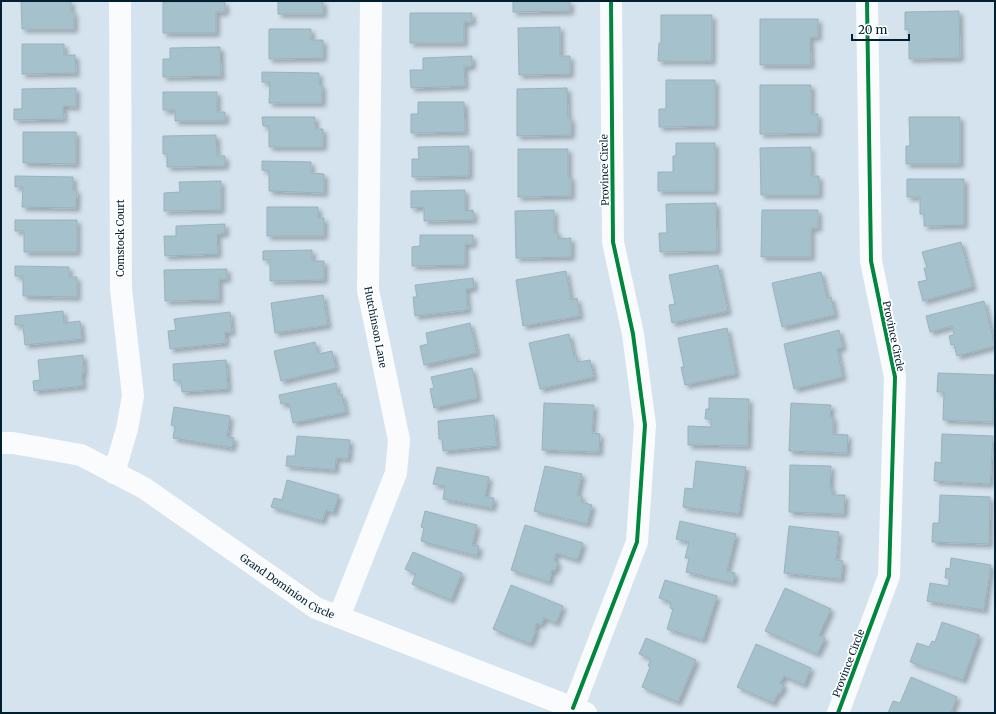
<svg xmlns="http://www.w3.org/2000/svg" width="996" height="714" font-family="Merriweather,serif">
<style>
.building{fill:#a5c1cc;stroke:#99b3bd;filter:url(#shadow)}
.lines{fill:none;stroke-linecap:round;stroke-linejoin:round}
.minor{stroke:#f9fbfc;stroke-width:22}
.cycleway-casing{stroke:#fff;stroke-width:6}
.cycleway{stroke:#00873e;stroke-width:4}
.labels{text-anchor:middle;stroke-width:3.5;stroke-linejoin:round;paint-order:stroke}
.street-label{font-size:10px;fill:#001f31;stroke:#fff}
</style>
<defs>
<filter id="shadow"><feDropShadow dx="3.5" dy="3.5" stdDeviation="2" flood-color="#0004"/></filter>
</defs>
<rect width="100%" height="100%" fill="#d4e3ee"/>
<path class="building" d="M21 1H71V12H74V29H22Z
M278 1H323V14H278Z
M513 1H570V11L513 12Z
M163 2H225V12H216V33H163Z
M959 11 960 58 909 59V29L905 30V12Z
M410 13H472V22H464V43H410Z
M661 15H712V61H658L659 43H661Z
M760 19H818V37H810L811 65H760Z
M560 27V56H570V74L519 75 518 28Z
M269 29H311V40H323V58L269 59Z
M22 44H64V55H75L76 73 22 74Z
M220 47 221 76 163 77V59H170V48Z
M472 56V66L464 67 465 86 411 88 410 70H423V58Z
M262 72 319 73V85H322V103H269L270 82H262Z
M666 80H715V126L659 127V109H666Z
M760 85H811V114H818V133L760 134Z
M76 88V107L63 106 64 119 14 120V109H22V89Z
M567 88 568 118H571V135L517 136V89Z
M163 92H217V112H225V121H175V110H163Z
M418 102H464L465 132 411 133V114H418Z
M262 117H315V129H323V147H269V126H263Z
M909 117H960V164H906V146H910Z
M23 132H76V164L23 163Z
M216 135 217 156H225V166L167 167V154H163V136Z
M676 143H715V191H658V172H673V156H676Z
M469 146V176L412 177V159H419L418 147Z
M811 147V176H819V195H761L760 148Z
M518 149H568V177H571V196L518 197Z
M262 161 311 162V173L324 174V193L269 191V171L262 170Z
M15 176 73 177V190H77L76 208 22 207 23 187H15Z
M907 179H964V225L924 226V214H920V197H907Z
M221 181V210L164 211V193L180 192 179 182Z
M465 190V211L473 210 474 220 424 221V207L411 208V191Z
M716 203 717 251 660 252 659 233H667L666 204Z
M267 207H318V218H324V236H267Z
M554 210V232H558V239L571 238V257L516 258 515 211Z
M762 210H818V228H811V257H761Z
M15 220H77V252H24V231H15Z
M225 224V233L217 234 218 254 165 256 164 236H176V226Z
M420 235H473V244H465V265L412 266V247L420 246Z
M961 242 973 287 923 301 918 282 927 280 924 268H927L922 252Z
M312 250V261H324V280L270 281V260H263V251Z
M718 265 728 311 672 323 669 305 675 304 669 275Z
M15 266 69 267V277H77V297L23 296V276H15Z
M227 269V279H219V300L165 301 164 270Z
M566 271 571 300 577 298 580 316 523 326 516 280Z
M821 272 827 298 831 297 835 315 782 327 772 283Z
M473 278 474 288 466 289 468 310 415 316 413 297H417L415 285Z
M323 295 328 325 275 333 271 303Z
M984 301 995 346 957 356 954 344 951 345 949 336 954 335 952 326 930 332 926 316Z
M63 311 64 323 80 321 82 339 25 345 23 325H15V316Z
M230 312 232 332H225L226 343 170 349 168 331 176 330 174 319Z
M470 323 477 353 424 365 420 346 428 344 426 333Z
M727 328 736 374 685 385 681 367H684L678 338Z
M839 330 843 347 837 349 843 377 794 389 784 344Z
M569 334 574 356 576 355 577 362 590 360 594 377 540 389 529 343Z
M315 342 318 354 332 351 336 368 281 381 274 351Z
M83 355 84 373H82L83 386 34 391 33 381 40 380 38 360Z
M226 360 228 389 182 392 181 381H174L173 364Z
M472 368 478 398 434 408 430 389 434 388 431 377Z
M938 373 994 375 993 422 943 420 944 392H937Z
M336 383 338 395 342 394 346 412 293 423 289 403 281 404 279 395Z
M709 398 749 399 748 446 688 445V426L711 427V419H705L706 409H709Z
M544 403 594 405 592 433 600 434 599 452 542 450Z
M791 403 831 405 830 417H833V434L848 435 847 453 789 451Z
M174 407 230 416 227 437 234 438 232 448 173 438 175 426 171 425Z
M494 415 497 446 443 451 442 439H439L438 421Z
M942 434 993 436 990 484 934 481 935 462 941 463Z
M297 436 350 440 348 459 336 458 335 470 286 466 287 456H295Z
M696 461 746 467 739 514 683 507 685 488 693 489Z
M790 465 831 466 830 488H832V495H845L844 514 789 512Z
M545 466 582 474 577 495 582 496 581 502 592 505 587 524 534 511Z
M437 467 489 477 485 497 494 498 492 508 443 499 445 486 433 484Z
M287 480 339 495 333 513 326 510 322 521 271 507 274 498 282 500Z
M940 495 990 497 989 544 932 542 933 523H939Z
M425 511 477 525 472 545 479 546 477 556 421 541 424 528 421 527Z
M680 521 736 534 727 571 735 573 733 583 686 572 689 558H685L689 542 676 539Z
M525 525 583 543 577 560 556 553 554 561 558 562 555 571 552 570 549 582 511 570Z
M789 526 839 532 836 560 843 561 841 579 784 573Z
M413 552 462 573 451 600 412 584 416 574 405 569Z
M951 558 991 565 984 610 927 601 930 583 948 586 950 578H945L946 568 950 569Z
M665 580 717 596 703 640 667 629 673 609 670 608 671 602 659 598Z
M511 585 563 606 556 623 544 618 541 625 537 623 534 631H536L530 644 493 629Z
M785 588 831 609 819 635 825 638 817 654 765 631Z
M942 622 979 635 963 680 910 662 917 643 929 647 932 641 935 642Z
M646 638 696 660 678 702 642 687 650 667 648 666 651 659 639 654Z
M756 644 811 668 804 685 784 676 780 683 784 685 780 694 778 693 773 703 737 687Z
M911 677 957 697 951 713H888L893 701 900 703Z"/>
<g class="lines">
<g class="minor">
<path id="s1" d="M1 443H13L81 455 144 488 316 608 586 713"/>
<path d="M114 473 127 429 133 396 121 289 120 1"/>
<path d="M339 617 396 473 399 440 368 290 371 1"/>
<path d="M573 708 637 542 645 425 633 334 613 242 611 1"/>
<path d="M838 713 889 576 895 377 871 261 867 1"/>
</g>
<defs>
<path id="cycleway" d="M573 708 637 542 645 425 633 334 613 242 611 1
M838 713 889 576 895 377 871 261 867 1"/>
</defs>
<use href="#cycleway" class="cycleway-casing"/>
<use href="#cycleway" class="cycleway"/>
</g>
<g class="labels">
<g class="street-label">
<text transform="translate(604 170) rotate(-91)" y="4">Province Circle</text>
<text transform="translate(120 238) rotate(-90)" y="4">Comstock Court</text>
<text transform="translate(376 327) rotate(79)" y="4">Hutchinson Lane</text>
<text transform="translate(894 336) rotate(78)" y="4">Province Circle</text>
<text dy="4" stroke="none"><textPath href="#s1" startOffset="326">Grand Dominion Circle</textPath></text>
<text transform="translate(848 663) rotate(-69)" y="4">Province Circle</text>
</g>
</g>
<rect width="996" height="714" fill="none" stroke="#001f31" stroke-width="4"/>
<path d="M852 34v6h57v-6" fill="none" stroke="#001f31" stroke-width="2"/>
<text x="858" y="34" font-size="12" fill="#001f31" stroke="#ffffff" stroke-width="3" paint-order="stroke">20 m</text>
</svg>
